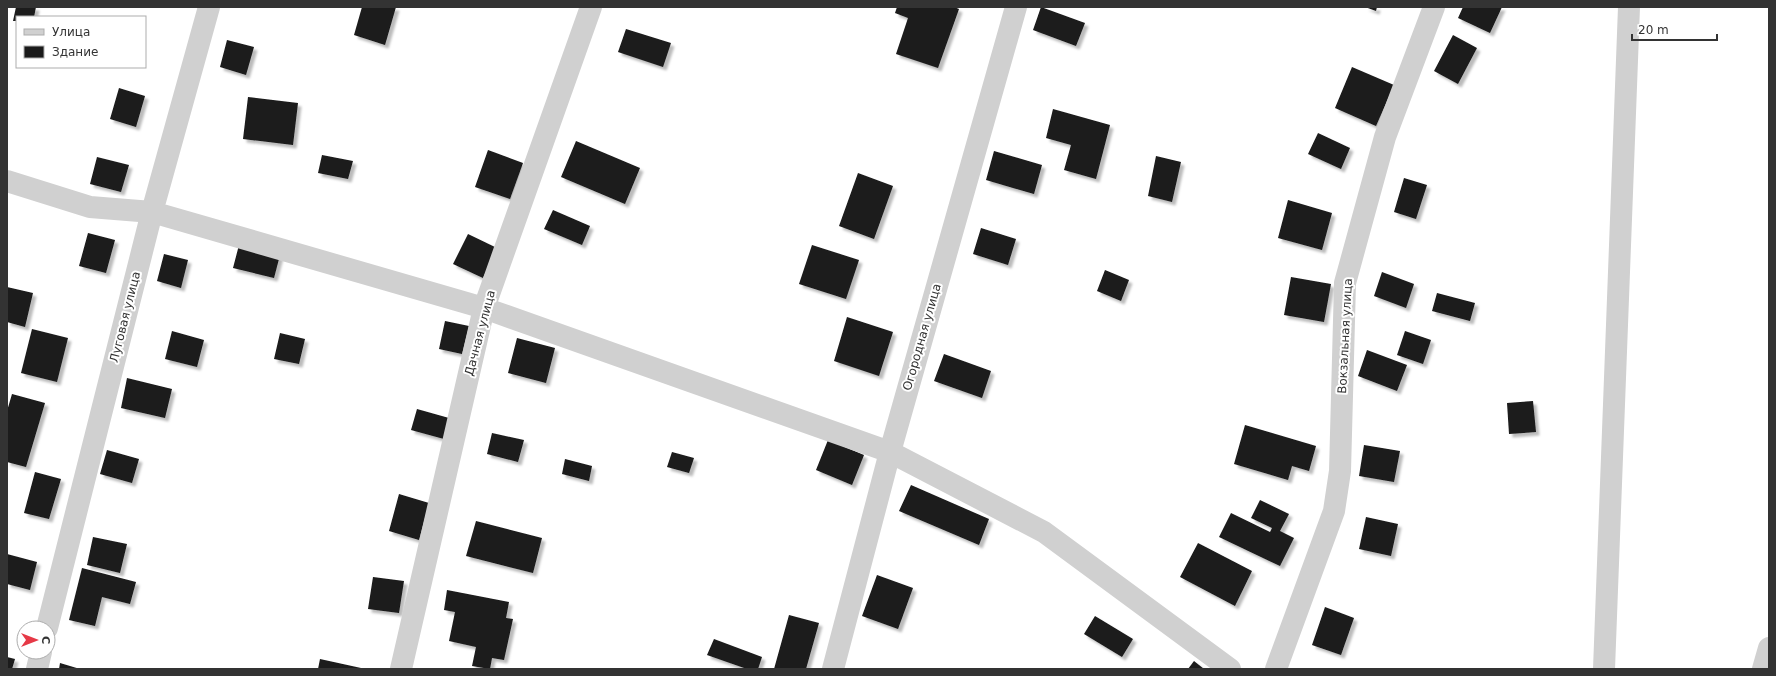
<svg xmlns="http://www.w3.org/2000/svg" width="1776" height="676" font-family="'DejaVu Sans',sans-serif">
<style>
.building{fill:#1a1a1a;filter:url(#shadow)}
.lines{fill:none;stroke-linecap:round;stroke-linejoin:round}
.minor{stroke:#d0d0d0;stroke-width:22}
.labels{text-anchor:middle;stroke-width:4;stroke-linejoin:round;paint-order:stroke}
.street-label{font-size:12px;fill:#333;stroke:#fff}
</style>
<defs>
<filter id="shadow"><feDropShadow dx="3.5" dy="3.5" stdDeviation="1" flood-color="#0004"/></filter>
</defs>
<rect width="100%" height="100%" fill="#fff"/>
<path class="building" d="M16 7H36L34 17H17V21H13Z
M362 7H396L385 45 354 35Z
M897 7H954L959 9 938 68 896 54 908 18 895 13Z
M1041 7 1085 23 1076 46 1033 30Z
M1365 7H1377L1376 11Z
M1463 7H1502L1490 33 1458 18Z
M626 29 671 43 663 67 618 52Z
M1453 35 1477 48 1458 84 1434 71Z
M227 40 254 47 246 75 220 67Z
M1352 67 1394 85 1376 126 1335 108Z
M119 88 145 96 136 127 110 119Z
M248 97 298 103 293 145 243 139Z
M1053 109 1110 125 1096 179 1064 170 1071 145 1046 138Z
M1318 133 1350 148 1341 169 1308 154Z
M576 141 640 168 625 204 561 177Z
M488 150 523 163 510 199 475 187Z
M994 151 1042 165 1034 194 986 180Z
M322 155 353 161 348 179 318 173Z
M1156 156 1181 162 1172 202 1148 196Z
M97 157 129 165 121 192 90 184Z
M858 173 893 186 874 239 839 226Z
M1404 178 1427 185 1416 219 1394 212Z
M1288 200 1332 213 1322 250 1278 238Z
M553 210 590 226 582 245 544 229Z
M981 228 1016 239 1008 265 973 254Z
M88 233 115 240 106 273 79 266Z
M468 234 497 248 483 278 453 264Z
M239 245 280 255 274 278 233 268Z
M812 245 859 260 846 299 799 284Z
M164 254 188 260 181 288 157 281Z
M1105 270 1129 280 1121 301 1097 291Z
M1382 272 1414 284 1406 308 1374 296Z
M1291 277 1331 284 1324 322 1284 315Z
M7 287 33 293 25 327 7 322Z
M1437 293 1475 303 1470 321 1432 311Z
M847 317 893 332 879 376 834 361Z
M445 321 469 326 462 354 439 349Z
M32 329 68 338 57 382 21 373Z
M172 331 204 340 197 367 165 359Z
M1405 331 1431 340 1423 364 1397 355Z
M280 333 305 339 299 364 274 359Z
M517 338 555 348 546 383 508 373Z
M1367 350 1407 365 1397 391 1358 376Z
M944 354 991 371 982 398 934 381Z
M127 378 172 389 165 418 121 408Z
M12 394 45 403 26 467 7 462V411Z
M1533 401 1536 432 1509 434 1507 403Z
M417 409 449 418 444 439 411 430Z
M1245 425 1316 446 1309 471 1292 466 1288 480 1234 464Z
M492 433 524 440 518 462 487 454Z
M828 440 864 455 852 485 816 470Z
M1364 445 1400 451 1394 482 1359 476Z
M107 450 139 459 132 483 100 474Z
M672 452 694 458 689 473 667 467Z
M565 459 592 466 589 481 562 474Z
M35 472 61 479 49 519 24 513Z
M911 485 989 519 979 545 899 511Z
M399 494 429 503 419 540 389 531Z
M1260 500 1289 514 1280 531 1294 538 1280 566 1219 537 1231 513 1270 532 1272 528 1251 518Z
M1366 517 1398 524 1391 556 1359 549Z
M476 521 542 538 533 573 466 556Z
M93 537 127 544 120 573 87 565Z
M1198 543 1252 571 1235 606 1180 577Z
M7 554 37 562 30 590 7 584Z
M82 568 136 582 130 604 102 597 95 626 69 620Z
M877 575 913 588 898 629 862 616Z
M373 577 404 581 399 613 368 609Z
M447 590 509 602 506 618 513 619 504 660 492 658 490 669 472 666 476 647 449 641 455 612 444 610Z
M1325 607 1354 618 1341 655 1312 645Z
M789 615 819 623 806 669H774Z
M1095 616 1133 639 1122 657 1084 634Z
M714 639 762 657 758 669H747L707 655Z
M7 657 15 659 12 669H7Z
M320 659 361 668V669H318Z
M1194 661 1204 669H1188Z
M60 663 80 669H59Z"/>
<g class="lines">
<path class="minor" d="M7 181 90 207 152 212 484 308 890 452 1044 532 1230 669
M47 628 152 212 209 7
M37 669 41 652
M401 669 484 308 591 7
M833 669 890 452 1016 7
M1276 669 1334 511 1340 471 1345 283 1385 137 1434 7
M1604 669 1629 7
M1763 669 1769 648"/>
</g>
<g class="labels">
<g class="street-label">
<text transform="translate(125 317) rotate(-76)" y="4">Луговая улица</text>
<text transform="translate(480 333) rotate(-75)" y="4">Дачная улица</text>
<text transform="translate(1345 336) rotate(-87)" y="4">Вокзальная улица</text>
<text transform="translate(922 337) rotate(-74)" y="4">Огородная улица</text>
</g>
</g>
<rect width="1776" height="676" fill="none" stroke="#333333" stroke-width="16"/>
<rect x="16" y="16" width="130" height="52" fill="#ffffff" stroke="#adadad"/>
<rect x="24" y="29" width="20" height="6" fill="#d0d0d0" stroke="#adadad"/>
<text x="52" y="36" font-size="12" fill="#333333">Улица</text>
<rect x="24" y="46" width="20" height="12" fill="#1a1a1a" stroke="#adadad"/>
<text x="52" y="56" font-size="12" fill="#333333">Здание</text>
<g transform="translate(36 640) rotate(90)"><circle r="19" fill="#ffffff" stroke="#adadad"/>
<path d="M0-3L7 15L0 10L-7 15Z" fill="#e63946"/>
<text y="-6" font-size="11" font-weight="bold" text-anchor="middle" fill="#333333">С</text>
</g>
<path d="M1632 34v6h85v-6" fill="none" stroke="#333333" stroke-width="2"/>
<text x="1638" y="34" font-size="12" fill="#333333" stroke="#ffffff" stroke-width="3" paint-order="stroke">20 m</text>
</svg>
